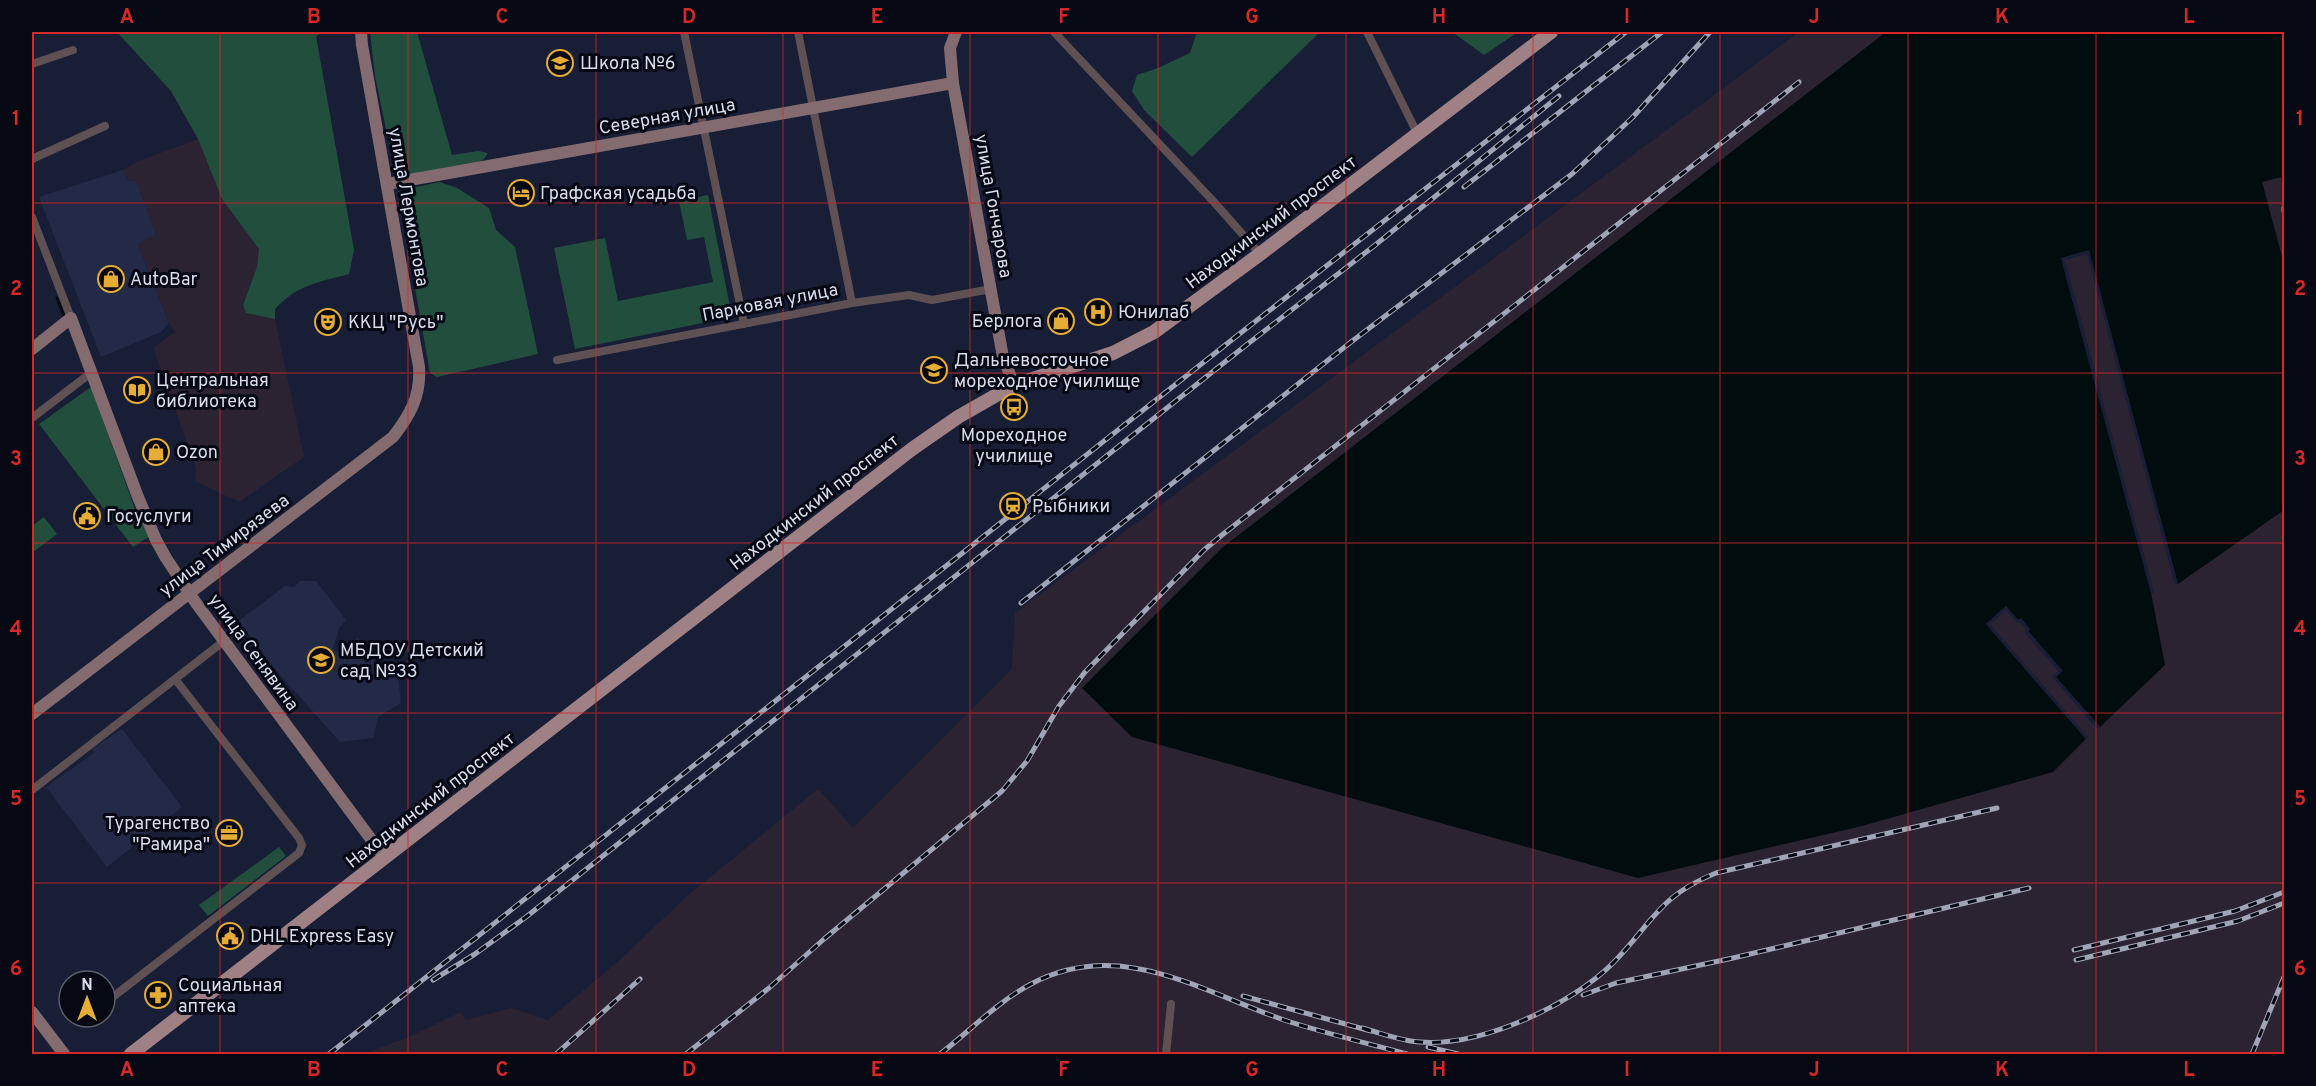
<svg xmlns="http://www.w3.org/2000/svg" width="2316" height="1086" font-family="Overpass,sans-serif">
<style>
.built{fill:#232a47}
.industrial{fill:#2c2332}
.green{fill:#224f3d}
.water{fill:#000c0e}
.pier{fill:#171e36}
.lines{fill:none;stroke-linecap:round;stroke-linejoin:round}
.stream{stroke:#000c0e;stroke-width:3}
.street{stroke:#5f5053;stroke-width:8}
.secondary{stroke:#836b6f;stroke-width:12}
.primary{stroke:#9f8085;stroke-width:14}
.rail-casing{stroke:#9fa5b7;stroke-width:5}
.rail{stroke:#060913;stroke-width:3;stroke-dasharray:9;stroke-linecap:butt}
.grid{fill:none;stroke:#d62828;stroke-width:1.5;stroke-opacity:0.55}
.labels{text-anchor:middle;stroke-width:6;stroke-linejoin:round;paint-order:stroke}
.poi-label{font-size:18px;fill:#d7dded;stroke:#060913;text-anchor:start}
.street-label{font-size:18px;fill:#d7dded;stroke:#060913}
.neatline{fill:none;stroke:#d62828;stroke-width:2}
.grid-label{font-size:20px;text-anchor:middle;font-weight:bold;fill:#d62828}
</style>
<rect width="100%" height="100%" fill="#171e36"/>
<path class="built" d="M123 170 128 181 136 180 156 234 138 244 169 323 161 332 101 357 39 197Z
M300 581H316L346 620 339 628 333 648 337 652 358 638 385 676 398 678 401 703 378 717 373 738 340 742 274 668 241 625 240 620 285 586 294 587Z
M122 729 182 807 107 867 46 787 94 753 92 749Z"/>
<path class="industrial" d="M1799 32H1886L1222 548 1083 688 1132 737 1986 624 2006 606 2165 665 2151 593 2061 258 2089 250 2177 583 2284 510V1054H364L411 1036 461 1012 466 1020 511 1008 548 1020 621 959 686 897 818 789 853 828 1012 669 1015 613Z
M198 139 222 199 259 249 257 267 243 305 246 313 275 319 304 457 239 502 195 481 196 468 153 348 175 332 169 323 138 244 156 234 136 180 128 181 123 170 136 162Z
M2281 177 2284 191V264L2262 182Z"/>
<path class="green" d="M117 32H325L316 36 354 250 349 274C319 282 297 285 275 309V319L246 313 243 305 257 267 259 249 222 199 198 139 171 91Z
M370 32H417L452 155 478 151 488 153 484 159 477 163 396 177 375 76Z
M1197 32H1320L1192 157 1144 110 1132 91 1137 75 1158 68 1190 53Z
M1452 32H1518L1484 55Z
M440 182 457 188 489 208 496 230 515 247 538 354 437 377 430 373 398 191Z
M708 195 732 317 575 349 554 248 605 238 618 301 713 282 704 237 687 240 679 201Z
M91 387 136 512 150 536 133 547 39 424Z
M44 517 57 534 32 553V526Z
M279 847 286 856 208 916 199 905Z"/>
<path class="water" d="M1886 32H2284V191L2281 177 2262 182 2284 264V510L2178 584 2089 251 2061 258 2151 593 2165 665 2100 727 2056 677 2062 671 2028 631 2030 629 2021 619 2019 621 2006 606 1986 624 2086 739 2053 772 1862 826 1638 878 1132 737 1082 688 1222 548Z"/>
<path class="pier" d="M2089 250 2178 584 2175 585 2087 254 2065 260 2154 592 2151 593 2061 258Z
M2006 606 2018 620 2021 618 2030 629 2028 631 2063 671 2056 677 2100 727 2097 729 2053 678V675L2058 671 2025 633 2026 629 2021 623H2017L2006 610 1990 624 2088 737 2086 739 1986 624Z"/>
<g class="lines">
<path class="stream" d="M57 298 65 318"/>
<path class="street" d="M684 32 744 324
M798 32 852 303
M1054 32 1214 202 1260 254
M1367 32 1417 133
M32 64 73 50
M32 159 105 126
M32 217 71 318
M557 360 852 303 909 295 932 300 991 289
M32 418 92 372
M32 790 224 641
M105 1003 299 853 302 845 299 838 175 679
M1166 1054 1171 1004"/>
<path class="secondary" d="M956 32 950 48 953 83 1003 357 1014 385
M387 184 953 83
M32 349 71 318 138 497 156 540 166 558 196 603 385 858
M32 714 393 437C410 415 421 396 419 367L362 45 361 32
M32 1012 64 1054"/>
<path class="primary" d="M131 1054 912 449 958 417 1014 385 1113 353 1154 332 1260 254 1551 32"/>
<defs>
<path id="rail" d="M1464 187 1662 32
M2284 208V211
M1021 603 1351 342 1572 174 1632 118 1710 32
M2074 950 2235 911 2284 892
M2076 960 2238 921 2284 903
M433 980 475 954 526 917 1245 346 1374 246 1559 96
M1583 995 1616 983 1733 958 2029 888
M1243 996 1371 1031
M1362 1028C1381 1033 1401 1041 1420 1042 1481 1047 1572 1005 1614 962 1652 923 1660 895 1716 873L1997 808
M1428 1047 1458 1054
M329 1054 1238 335 1626 32
M556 1054 640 979
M686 1054 769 988 824 939 1002 791 1027 761 1059 706 1085 672 1204 550 1222 535 1799 82
M940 1054C970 1031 997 1002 1031 984 1120 937 1200 991 1284 1020 1324 1033 1366 1043 1407 1054
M2252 1054 2284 977"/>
</defs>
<use href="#rail" class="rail-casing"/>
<use href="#rail" class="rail"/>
</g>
<path class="grid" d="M220 32V1054M408 32V1054M596 32V1054M783 32V1054M970 32V1054M1158 32V1054M1346 32V1054M1533 32V1054M1720 32V1054M1908 32V1054M2096 32V1054M32 203H2284M32 373H2284M32 543H2284M32 713H2284M32 883H2284"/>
<defs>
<symbol id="school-ring" viewBox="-11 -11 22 22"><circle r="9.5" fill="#060913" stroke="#e5ad36" stroke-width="1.5"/><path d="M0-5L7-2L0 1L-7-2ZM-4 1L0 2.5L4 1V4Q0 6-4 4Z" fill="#e5ad36"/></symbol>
<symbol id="hotel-ring" viewBox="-11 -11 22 22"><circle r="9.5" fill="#060913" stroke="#e5ad36" stroke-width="1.5"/><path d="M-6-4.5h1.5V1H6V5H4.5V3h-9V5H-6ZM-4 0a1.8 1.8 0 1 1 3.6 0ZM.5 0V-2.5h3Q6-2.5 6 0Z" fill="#e5ad36"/></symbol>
<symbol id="shop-ring" viewBox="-11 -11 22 22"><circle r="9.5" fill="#060913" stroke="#e5ad36" stroke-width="1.5"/><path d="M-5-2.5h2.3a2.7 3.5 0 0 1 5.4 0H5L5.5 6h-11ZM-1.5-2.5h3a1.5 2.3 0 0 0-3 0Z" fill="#e5ad36"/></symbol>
<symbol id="hospital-ring" viewBox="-11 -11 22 22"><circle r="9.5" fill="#060913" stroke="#e5ad36" stroke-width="1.5"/><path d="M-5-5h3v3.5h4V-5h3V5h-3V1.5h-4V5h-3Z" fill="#e5ad36"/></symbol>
<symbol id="theatre-ring" viewBox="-11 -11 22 22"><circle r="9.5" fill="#060913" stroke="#e5ad36" stroke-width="1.5"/><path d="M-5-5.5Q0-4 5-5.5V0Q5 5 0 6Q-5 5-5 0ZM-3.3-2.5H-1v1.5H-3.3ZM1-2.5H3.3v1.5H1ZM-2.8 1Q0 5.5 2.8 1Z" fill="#e5ad36"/></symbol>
<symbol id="university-ring" viewBox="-11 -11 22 22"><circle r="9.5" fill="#060913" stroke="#e5ad36" stroke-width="1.5"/><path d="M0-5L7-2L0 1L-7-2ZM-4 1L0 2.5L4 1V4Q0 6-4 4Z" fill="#e5ad36"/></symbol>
<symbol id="library-ring" viewBox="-11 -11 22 22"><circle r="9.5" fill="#060913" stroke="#e5ad36" stroke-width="1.5"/><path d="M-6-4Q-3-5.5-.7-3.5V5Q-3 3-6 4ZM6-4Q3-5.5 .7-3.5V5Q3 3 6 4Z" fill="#e5ad36"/></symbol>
<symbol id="bus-ring" viewBox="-11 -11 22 22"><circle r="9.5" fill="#060913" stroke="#e5ad36" stroke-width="1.5"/><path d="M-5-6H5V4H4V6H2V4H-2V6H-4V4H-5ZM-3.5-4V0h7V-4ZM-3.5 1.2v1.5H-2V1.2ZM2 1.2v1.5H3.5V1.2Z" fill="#e5ad36"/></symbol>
<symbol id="station-ring" viewBox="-11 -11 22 22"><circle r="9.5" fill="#060913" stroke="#e5ad36" stroke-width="1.5"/><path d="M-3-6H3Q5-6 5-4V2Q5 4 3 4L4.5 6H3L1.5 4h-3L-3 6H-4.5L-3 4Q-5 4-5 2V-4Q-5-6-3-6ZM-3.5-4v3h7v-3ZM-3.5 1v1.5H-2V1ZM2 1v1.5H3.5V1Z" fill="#e5ad36"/></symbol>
<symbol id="civic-ring" viewBox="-11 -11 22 22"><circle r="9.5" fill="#060913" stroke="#e5ad36" stroke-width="1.5"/><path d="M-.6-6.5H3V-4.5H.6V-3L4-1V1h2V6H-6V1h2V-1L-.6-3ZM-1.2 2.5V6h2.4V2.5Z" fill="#e5ad36"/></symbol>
<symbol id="office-ring" viewBox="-11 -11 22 22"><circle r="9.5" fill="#060913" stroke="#e5ad36" stroke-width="1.5"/><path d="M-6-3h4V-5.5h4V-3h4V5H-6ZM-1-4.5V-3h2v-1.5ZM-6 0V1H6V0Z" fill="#e5ad36"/></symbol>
<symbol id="pharmacy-ring" viewBox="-11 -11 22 22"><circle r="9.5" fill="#060913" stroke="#e5ad36" stroke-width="1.5"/><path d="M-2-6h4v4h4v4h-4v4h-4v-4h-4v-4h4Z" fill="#e5ad36"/></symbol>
</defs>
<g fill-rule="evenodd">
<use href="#school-ring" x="545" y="48" width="30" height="30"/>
<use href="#hotel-ring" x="506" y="178" width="30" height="30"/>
<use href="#shop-ring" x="96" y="264" width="30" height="30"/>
<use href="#hospital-ring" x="1083" y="297" width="30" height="30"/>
<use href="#shop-ring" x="1046" y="306" width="30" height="30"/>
<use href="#theatre-ring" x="313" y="307" width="30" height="30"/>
<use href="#university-ring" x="919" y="355" width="30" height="30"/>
<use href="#library-ring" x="122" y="375" width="30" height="30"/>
<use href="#bus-ring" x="999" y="392" width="30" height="30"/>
<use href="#shop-ring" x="141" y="437" width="30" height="30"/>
<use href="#station-ring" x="998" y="491" width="30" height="30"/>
<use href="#civic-ring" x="72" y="501" width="30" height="30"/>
<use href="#school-ring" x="306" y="645" width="30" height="30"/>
<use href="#office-ring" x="214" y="818" width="30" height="30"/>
<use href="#civic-ring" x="215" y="921" width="30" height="30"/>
<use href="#pharmacy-ring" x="143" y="980" width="30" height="30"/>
</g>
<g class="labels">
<g class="poi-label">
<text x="580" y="69">Школа №6</text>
<text x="540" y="199">Графская усадьба</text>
<text x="130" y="285">AutoBar</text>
<text x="1118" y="318">Юнилаб</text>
<text x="1042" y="327" text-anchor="end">Берлога</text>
<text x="348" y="328">ККЦ "Русь"</text>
<text x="954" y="366">Дальневосточное<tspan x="954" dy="21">мореходное училище</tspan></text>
<text x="156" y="386">Центральная<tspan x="156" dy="21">библиотека</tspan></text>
<text x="1014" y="441" text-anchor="middle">Мореходное<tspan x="1014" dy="21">училище</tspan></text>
<text x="176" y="458">Ozon</text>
<text x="1032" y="512">Рыбники</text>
<text x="106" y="522">Госуслуги</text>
<text x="340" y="656">МБДОУ Детский<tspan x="340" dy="21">сад №33</tspan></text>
<text x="210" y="829" text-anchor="end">Турагенство<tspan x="210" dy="21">"Рамира"</tspan></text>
<text x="250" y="942">DHL Express Easy</text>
<text x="178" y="991">Социальная<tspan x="178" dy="21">аптека</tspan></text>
</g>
<g class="street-label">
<text transform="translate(667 116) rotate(-10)" y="6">Северная улица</text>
<text transform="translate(994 206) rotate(80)" y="6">улица Гончарова</text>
<text transform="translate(409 207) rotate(80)" y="6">улица Лермонтова</text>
<text transform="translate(1271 222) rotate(-37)" y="6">Находкинский проспект</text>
<text transform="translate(770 302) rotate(-11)" y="6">Парковая улица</text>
<text transform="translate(814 502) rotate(-38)" y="6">Находкинский проспект</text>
<text transform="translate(224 545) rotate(-37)" y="6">улица Тимирязева</text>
<text transform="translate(254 652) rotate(54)" y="6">улица Сенявина</text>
<text transform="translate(430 800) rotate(-38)" y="6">Находкинский проспект</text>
</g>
</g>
<rect width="2316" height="1086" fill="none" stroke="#060913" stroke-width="66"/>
<g transform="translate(87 999)"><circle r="28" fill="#060913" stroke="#5a5e6a" stroke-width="1.5"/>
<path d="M0-4.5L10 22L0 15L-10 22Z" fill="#e5ad36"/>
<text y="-9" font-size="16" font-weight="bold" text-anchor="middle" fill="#d7dded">N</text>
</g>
<rect x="33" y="33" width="2250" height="1020" class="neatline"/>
<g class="grid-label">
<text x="127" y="23">A</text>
<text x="314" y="23">B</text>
<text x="502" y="23">C</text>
<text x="689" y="23">D</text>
<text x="877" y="23">E</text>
<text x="1064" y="23">F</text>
<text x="1252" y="23">G</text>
<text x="1439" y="23">H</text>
<text x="1627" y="23">I</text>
<text x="1814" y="23">J</text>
<text x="2002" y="23">K</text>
<text x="2189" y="23">L</text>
<text x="16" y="125">1</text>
<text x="2300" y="125">1</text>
<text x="16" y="295">2</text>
<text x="2300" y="295">2</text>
<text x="16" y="465">3</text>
<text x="2300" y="465">3</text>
<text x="16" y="635">4</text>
<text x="2300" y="635">4</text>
<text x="16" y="805">5</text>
<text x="2300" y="805">5</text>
<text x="16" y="975">6</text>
<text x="2300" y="975">6</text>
<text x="127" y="1076">A</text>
<text x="314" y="1076">B</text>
<text x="502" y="1076">C</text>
<text x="689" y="1076">D</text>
<text x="877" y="1076">E</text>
<text x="1064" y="1076">F</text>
<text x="1252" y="1076">G</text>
<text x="1439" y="1076">H</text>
<text x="1627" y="1076">I</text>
<text x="1814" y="1076">J</text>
<text x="2002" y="1076">K</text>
<text x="2189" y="1076">L</text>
</g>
</svg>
